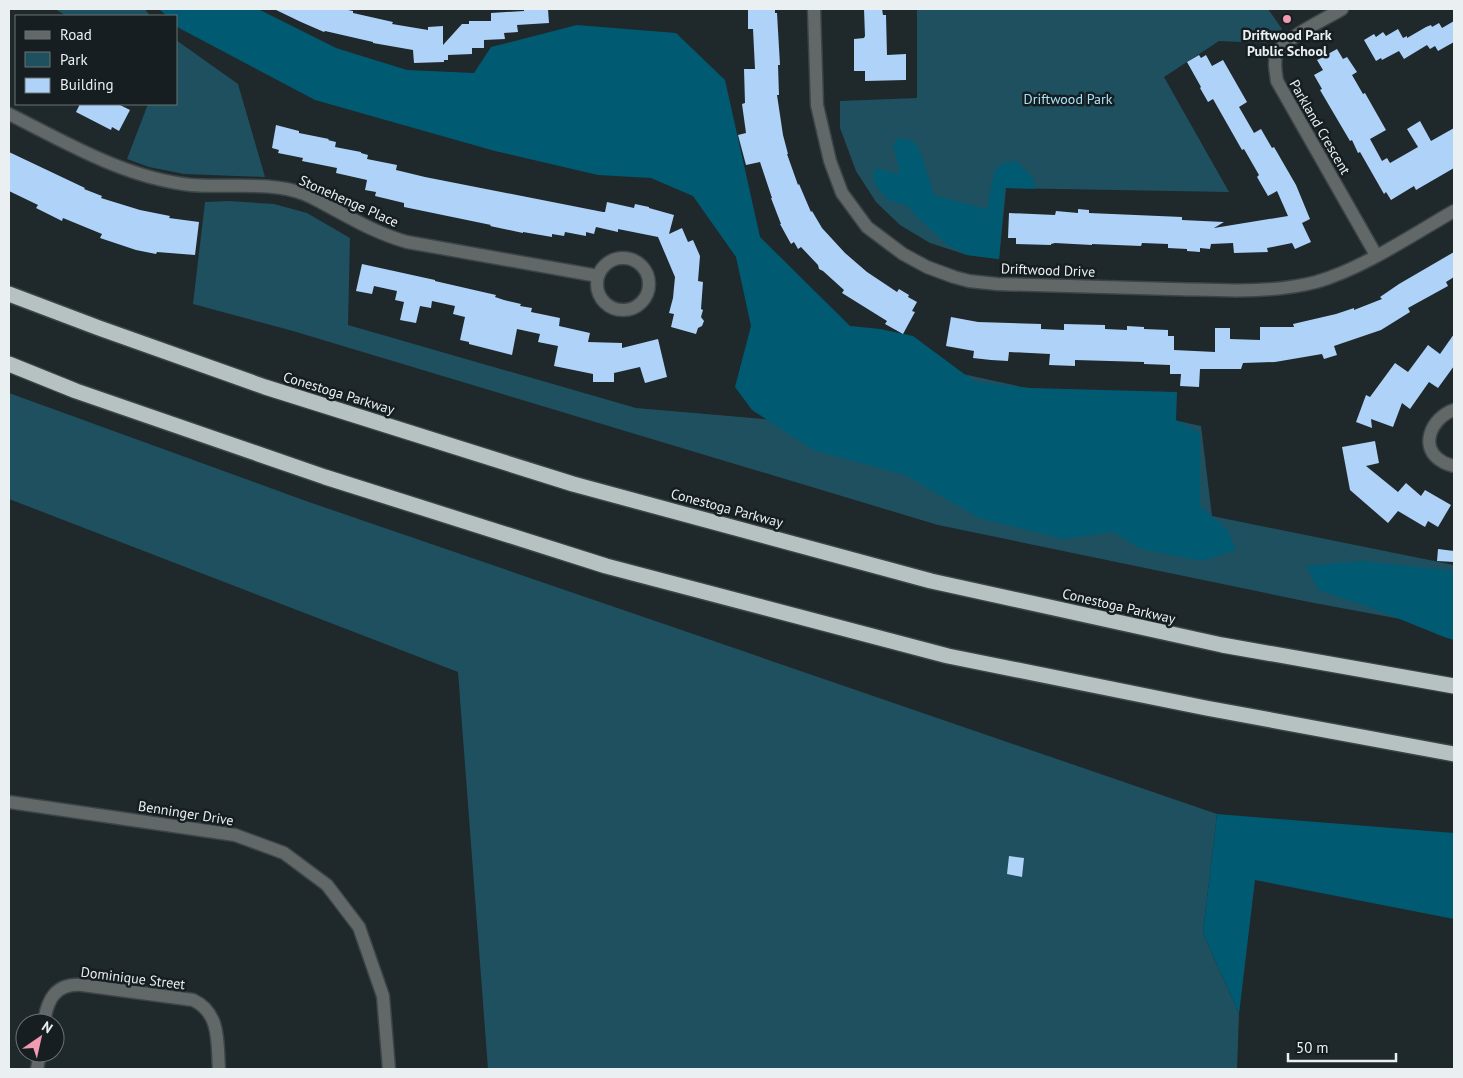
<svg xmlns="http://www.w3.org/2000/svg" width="1463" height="1078" font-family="'PT Sans',sans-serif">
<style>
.green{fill:#1e5060}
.forest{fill:#005b72}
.building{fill:#afd2f8}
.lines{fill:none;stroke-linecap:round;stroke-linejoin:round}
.minor-casing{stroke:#3b4447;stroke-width:15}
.highway-casing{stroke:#3b4447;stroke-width:18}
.minor{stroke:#626767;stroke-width:12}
.highway{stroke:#b6c2c1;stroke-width:15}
.poi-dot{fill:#f19ab1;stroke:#161e21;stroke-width:2}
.labels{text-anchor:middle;stroke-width:5;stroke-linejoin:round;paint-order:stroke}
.poi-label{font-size:14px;font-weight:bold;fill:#eaf0f2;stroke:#161e21}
.park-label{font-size:14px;fill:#a7e2f8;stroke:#161e21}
.street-label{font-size:14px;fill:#eaf0f2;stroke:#161e21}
</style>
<rect width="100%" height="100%" fill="#1f282b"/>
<path class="green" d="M55 9H145L150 16H66Z
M917 9H1268L1282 29 1265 43 1219 41 1164 77 1229 192 1006 188 999 259 967 255 930 243 900 225 876 202 856 171 840 128V101L917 98Z
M176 40 238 84 265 177 184 174 149 167 127 159 148 104H176Z
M229 201 274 204 307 213 350 238 348 325 636 408 775 420 788 336 1201 426 1212 516 1454 565V629L1309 602 938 525 293 331 193 304 205 202Z
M9 393 306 501 1217 814 1203 933 1239 1014 1237 1069H488L458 672 9 499Z"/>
<path class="forest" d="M159 9H258L336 48 407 70 474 73 491 47 577 25 676 33 725 80 760 237 850 326 880 329 913 336 975 382 1030 388 1177 392 1176 420 1200 433V506L1228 530 1236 550 1202 561 1141 549 1113 532 1064 539 979 518 905 475 813 450 752 410 735 387 751 326 736 257 693 196 651 178 598 175 495 151 315 100 179 28 176 25V16H167Z
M898 138 913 141 920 151 934 195 987 209 994 172 1003 163 1016 161 1033 178 1035 189 1005 188 999 259 967 255 949 246 918 218 908 206 888 200 875 184 873 173 876 168 897 174 900 170 893 145Z
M1362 561 1454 571V640L1444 637 1375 609 1319 590 1306 566Z
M1217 814 1454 833V919L1255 880 1239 1014 1203 933Z"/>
<path class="building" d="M274 9H343L353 11V13L393 22 392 24 428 30V27L443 26V45L462 24H469V21H491V13L524 11V9H548L549 23 517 25 518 32 504 33 505 39 484 40V48H472V54L448 55V60H444V62L414 63 413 50 373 43V42L325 31 324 32 301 22Z
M775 9V13H777L780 65H778L779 95H777L783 135 788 154H787L798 185 799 184 811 212 812 211 822 228 845 253 867 272 897 292 899 289 909 295 908 297 917 302 912 311 915 312 903 334 885 324 887 321 842 293 844 290 823 271 819 269 818 265 801 247 798 249 794 242 791 244 780 224H781L771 198H772L760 162 746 165 738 135 746 133 742 104 745 103 744 69H755L753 29H748V10Z
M864 9H882L883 15H886L887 55 906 54V80L865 81V71H854V39L864 38 865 36Z
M1454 21V42L1438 51 1435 46 1430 49 1427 45 1404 59 1399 51 1382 60 1381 58 1376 61 1364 40 1374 34 1376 37 1383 32 1386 36 1398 29 1403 38 1407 36V38L1426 27 1431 25 1432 27 1439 23 1442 28Z
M1337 49 1343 59 1347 57 1357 72 1352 75 1363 94 1365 93 1386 130 1370 139 1382 161 1387 158 1390 163 1418 147 1407 129 1420 121 1431 141 1454 128V168L1416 190 1414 186 1391 200 1386 192 1384 194 1360 152 1358 153 1352 140 1350 141 1320 90 1322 89 1314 75 1323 70 1317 60Z
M1199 55 1201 58 1206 55 1212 66 1223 60 1247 102 1239 107 1254 133 1261 129 1272 148 1274 147 1296 185 1310 219 1302 223 1311 242 1295 249 1292 243 1267 248 1268 252 1234 253 1233 243 1211 244 1210 249 1200 248V252L1187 251V249L1168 248V244L1142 243 1141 246 1092 244V245L1055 243 1051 244V245L1016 244V238H1008L1009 213 1055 215 1056 211 1078 213V209L1089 210V213L1182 217V220L1224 222 1214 228 1288 216 1277 191 1268 196 1257 177 1259 175 1244 149 1242 150 1213 99 1208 102 1200 88 1201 87 1187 62Z
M80 104H118L130 110 119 131 112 127 111 130 76 112Z
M276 125 299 131V133L329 139 328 140 336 142 335 147 361 152V153L368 155 367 159 397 165 396 170 425 177 603 212H605L607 202 634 208 635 204 649 207V208L674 215 669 234 682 228 688 242 693 240 700 256 698 281 703 282 701 309 703 310 701 317 704 321 702 326 698 328 696 334 671 327 674 314 669 313 673 298 675 277 658 237 618 229V232L596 227 594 234 586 232V236L565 232 564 236 552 234V237L523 232V233L490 226 491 225 404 207V203L375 196 376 192 365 190 367 180 336 173 337 168 302 161 303 158 278 153 279 150 272 148Z
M9 152 85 188 84 189 102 196 101 198 140 210 170 216 169 218 199 222 195 255 157 252 156 254 136 250 100 238 102 234 63 218 62 221 36 208 38 205 9 191Z
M1454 252V277L1446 282 1448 286 1408 308 1410 312 1381 330 1334 346 1337 355 1324 359 1322 354 1275 362 1243 363 1241 369H1200L1199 387 1180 386 1181 374H1170V365L1144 364V362L1075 360V366L1049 365 1050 354 1009 352 1008 361 991 360 973 358 974 351 946 346 951 317 978 322 1041 324V329L1064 330V324L1105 325V329L1127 330V326L1144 327V329L1168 330V336H1174V350L1215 352V328H1230V339L1260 340V327H1294L1293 324 1336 314 1354 308V310L1382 299 1380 297 1399 284Z
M362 264 435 280V281L496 295 495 297 504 300 521 304 520 306 532 308 531 312 560 318 559 326 590 333 588 342 622 343V348L658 339 667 377 645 383 640 367 614 373V382H593V374L554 366 558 346 538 342 540 334 517 329 512 355 469 344V342L460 340 465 317 453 314 455 306 432 301 431 308 420 306 416 323 400 320 404 302 395 300 397 291 374 286 372 294 356 291Z
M1454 334V366L1438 388 1429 382 1410 409 1402 403 1393 427 1371 419 1372 428 1356 422 1366 395 1370 397 1395 363 1408 372 1428 345 1440 354Z
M1375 441 1379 463 1366 466 1398 492 1406 483 1421 496 1425 490 1451 505 1438 527 1428 521 1425 527 1398 511 1388 523 1350 490 1342 447Z
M1438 549 1454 551V562L1437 561Z
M1009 856 1024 858 1022 877 1007 874Z"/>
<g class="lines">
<defs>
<path id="minor" d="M814 9 817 105 830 161 842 193 867 227 903 254 927 267 954 277 969 281 997 284C1055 286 1113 287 1172 289 1220 290 1269 294 1316 282 1362 269 1412 235 1454 211
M1342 9C1327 18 1283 39 1277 53 1273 62 1276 72 1277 81L1376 255
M9 114C67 143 125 178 191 185 226 188 271 181 304 194 312 197 320 202 328 206 354 220 378 234 407 242L598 276
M597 284a26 26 0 1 1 52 0a26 26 0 1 1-52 0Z
M1454 410C1432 417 1417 448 1443 462 1446 464 1451 465 1454 466
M9 802 235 835 284 853 327 885 359 927 383 996 389 1069
M44 1023C47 1000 55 983 82 985L193 1000C221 1013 217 1043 219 1069
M37 1069 40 1053"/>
<path id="highway" d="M9 294 99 328 265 387 573 484 931 581 1222 645 1454 686
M9 364 76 391 325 477 606 566 948 656 1206 708 1454 754"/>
</defs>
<use href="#minor" class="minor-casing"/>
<use href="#highway" class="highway-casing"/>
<use href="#minor" class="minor"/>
<use href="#highway" class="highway"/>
</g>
<circle class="poi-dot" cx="1287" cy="19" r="5"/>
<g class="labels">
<g class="poi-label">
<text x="1287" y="40">Driftwood Park<tspan x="1287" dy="16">Public School</tspan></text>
</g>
<g class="park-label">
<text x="1068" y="104">Driftwood Park</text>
</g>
<g class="street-label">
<text transform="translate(1320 127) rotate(60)" y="5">Parkland Crescent</text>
<text transform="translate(349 201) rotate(24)" y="5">Stonehenge Place</text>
<text transform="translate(1048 270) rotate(2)" y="5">Driftwood Drive</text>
<text transform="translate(339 393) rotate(17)" y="5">Conestoga Parkway</text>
<text transform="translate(727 508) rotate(15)" y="5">Conestoga Parkway</text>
<text transform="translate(1119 606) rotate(13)" y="5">Conestoga Parkway</text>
<text transform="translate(186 813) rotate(9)" y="5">Benninger Drive</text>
<text transform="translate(133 978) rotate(7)" y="5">Dominique Street</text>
</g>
</g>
<rect width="1463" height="1078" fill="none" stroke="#eaf0f2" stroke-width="20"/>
<rect x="15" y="15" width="162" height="90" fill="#161e21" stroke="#6b7275"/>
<rect x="25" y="31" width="25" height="8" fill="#626767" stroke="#6b7275"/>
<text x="60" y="40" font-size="15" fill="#eaf0f2">Road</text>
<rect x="25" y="52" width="25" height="15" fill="#1e5060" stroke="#6b7275"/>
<text x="60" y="65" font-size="15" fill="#eaf0f2">Park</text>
<rect x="25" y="78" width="25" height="15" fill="#afd2f8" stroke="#6b7275"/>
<text x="60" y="90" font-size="15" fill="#eaf0f2">Building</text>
<g transform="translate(40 1038) rotate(34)"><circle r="24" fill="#161e21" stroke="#6b7275"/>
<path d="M0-4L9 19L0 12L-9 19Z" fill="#f19ab1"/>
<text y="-8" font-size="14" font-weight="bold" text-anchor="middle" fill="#eaf0f2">N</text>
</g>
<path d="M1288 1053v8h108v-8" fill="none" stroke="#eaf0f2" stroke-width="2.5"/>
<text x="1296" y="1053" font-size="15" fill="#eaf0f2" stroke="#161e21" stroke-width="4" paint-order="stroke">50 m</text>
</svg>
